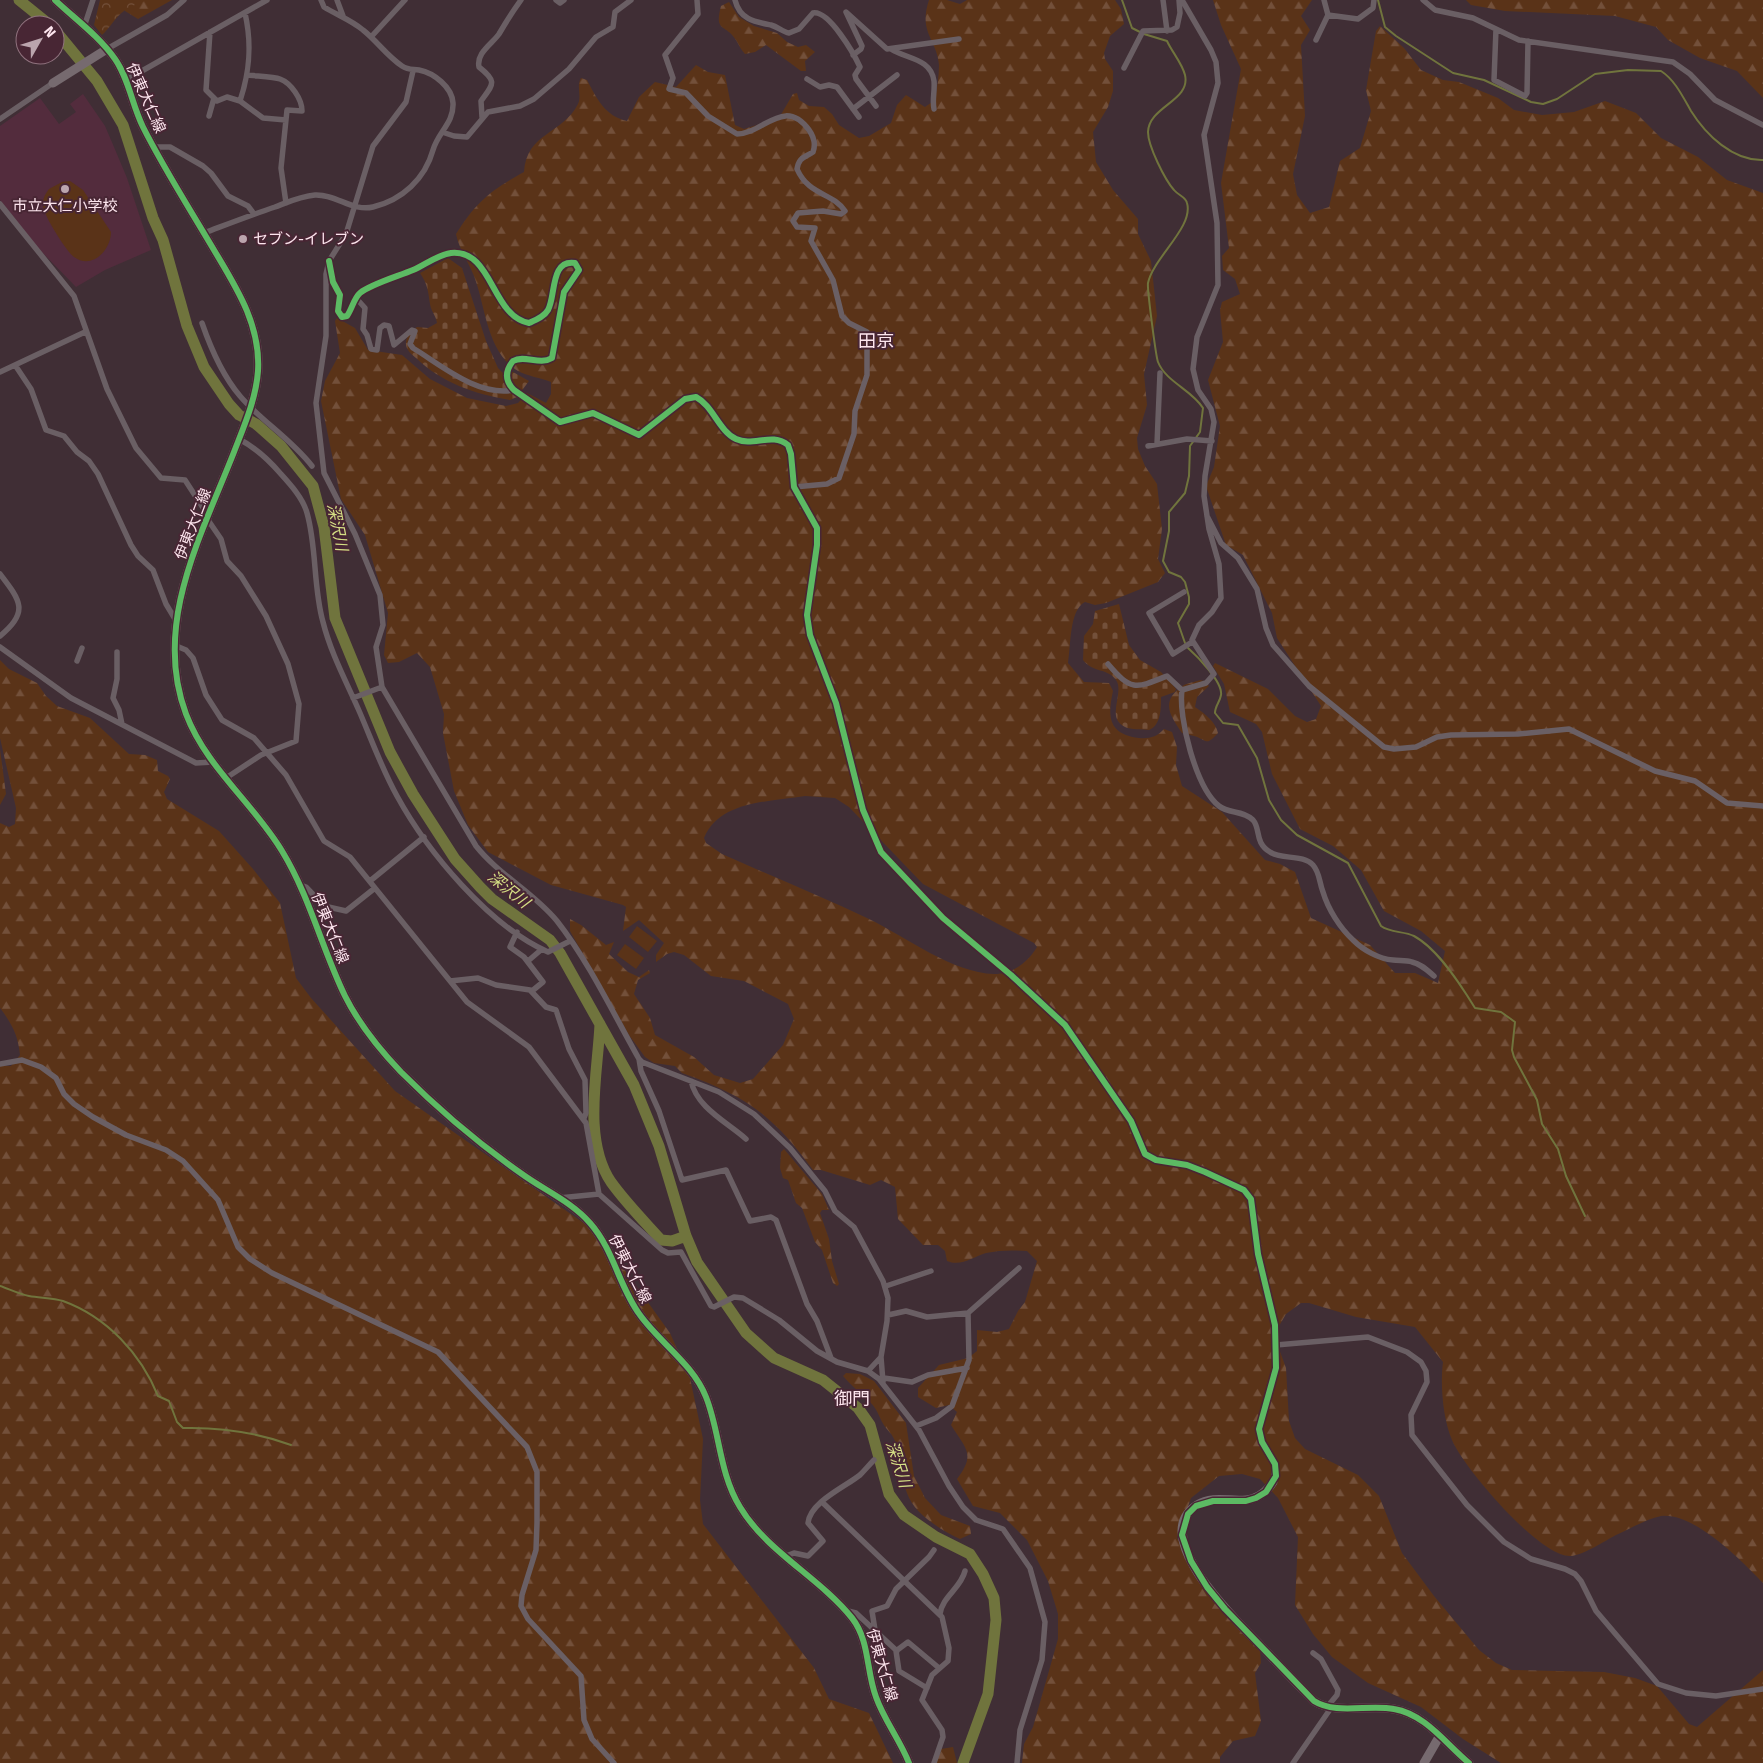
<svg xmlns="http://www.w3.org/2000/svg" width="1763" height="1763" font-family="'Fira Sans','Noto Sans JP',sans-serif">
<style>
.built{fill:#532c3d}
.forest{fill:url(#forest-firs);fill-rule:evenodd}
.cemetery{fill:url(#cemetery-stones)}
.park{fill:url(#park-crowns)}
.pitch{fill:#5a3318}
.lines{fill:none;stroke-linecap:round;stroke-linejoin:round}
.stream{stroke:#70743d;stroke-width:2}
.river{stroke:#70743d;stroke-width:11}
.street{stroke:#6a5f64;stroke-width:5.5}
.secondary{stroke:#766a6f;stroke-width:9}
.primary{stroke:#76676c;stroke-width:9}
.cycleway-casing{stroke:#482634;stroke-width:9}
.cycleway{stroke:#5cba63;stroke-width:6}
.poi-dot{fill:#bba5ad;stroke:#482634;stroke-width:2}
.labels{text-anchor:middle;stroke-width:4;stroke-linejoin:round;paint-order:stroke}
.street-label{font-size:15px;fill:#fde5ee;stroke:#482634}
.poi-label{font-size:15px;fill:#fde5ee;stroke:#482634}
.water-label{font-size:16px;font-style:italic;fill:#d4de84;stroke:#482634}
.quarter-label{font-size:18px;fill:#fde5ee;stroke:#482634}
</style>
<defs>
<pattern id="forest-firs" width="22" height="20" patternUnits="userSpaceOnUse" patternTransform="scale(1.25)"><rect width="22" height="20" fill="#5a3318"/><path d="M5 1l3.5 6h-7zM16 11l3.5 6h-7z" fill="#73503a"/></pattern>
<pattern id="cemetery-stones" width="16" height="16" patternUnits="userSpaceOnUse" patternTransform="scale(1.25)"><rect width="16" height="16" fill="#5a3318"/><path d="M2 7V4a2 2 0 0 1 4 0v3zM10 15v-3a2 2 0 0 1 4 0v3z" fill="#73503a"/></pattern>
<pattern id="park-crowns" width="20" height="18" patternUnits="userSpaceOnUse" patternTransform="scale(1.25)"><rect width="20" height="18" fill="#5a3318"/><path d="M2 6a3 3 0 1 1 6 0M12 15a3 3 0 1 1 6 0" fill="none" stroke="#73503a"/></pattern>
</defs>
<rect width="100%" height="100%" fill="#402e35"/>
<path class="built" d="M83 94 105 126 114 147 127 178 151 250 105 270 76 287 38 248 0 200V126L40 98 59 124 76 112 70 104Z"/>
<path class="forest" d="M132 0H172L138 19 125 11V5Z
M929 0H947L960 4 967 0H1115L1121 9 1124 24 1110 36 1104 53 1105 59 1113 71V91L1108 107 1093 132 1096 162 1113 190 1138 219V234L1151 261 1157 316 1144 374 1147 405 1137 438 1138 449 1145 466 1157 484 1162 529 1158 559 1165 573 1158 582 1106 603 1095 605 1085 602C1069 610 1071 646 1068 663L1084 682 1109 683 1113 691C1107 718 1109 734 1139 738 1149 739 1157 737 1164 729L1172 732 1177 747 1176 765 1182 786 1222 812 1265 860 1280 864 1295 872 1311 918 1370 945 1395 973H1415L1438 983 1445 951 1421 931 1384 911 1361 870 1333 846 1300 829 1272 774 1262 732 1256 724 1230 712 1224 684 1213 666 1215 663 1268 689 1295 716 1307 722 1316 719 1321 706 1277 638 1272 613 1243 555 1226 545 1206 486 1214 467 1220 426 1208 380 1223 342 1220 310 1222 302 1240 294 1235 279 1223 270 1222 256 1229 248 1221 183 1241 69 1221 25 1213 0H1312L1301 16 1310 30 1301 45 1305 116 1293 174 1297 195 1310 213 1329 207 1340 161 1360 148 1371 111 1366 90 1376 31 1380 26 1404 48 1421 70 1443 80 1459 82 1498 98 1514 110 1542 115 1574 112 1605 101 1636 113 1661 138 1698 157 1727 180 1763 193V1583C1742 1561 1694 1512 1661 1516 1646 1519 1630 1529 1616 1535 1605 1541 1583 1555 1571 1556 1541 1559 1463 1467 1452 1440 1443 1419 1440 1385 1443 1362L1415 1327 1356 1317 1309 1303H1301L1286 1314 1279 1326 1278 1346 1286 1368 1289 1421 1295 1438 1305 1449 1358 1475 1379 1496 1402 1553 1434 1596 1479 1650 1496 1663 1512 1670 1604 1672 1635 1678 1657 1686 1689 1724 1697 1727 1763 1670V1763H1501L1463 1739 1421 1707 1368 1683 1332 1657 1313 1634 1295 1605 1298 1537 1278 1498 1260 1479 1242 1474 1219 1476 1191 1498 1177 1538 1198 1574 1260 1648 1261 1663 1255 1673 1261 1721 1255 1736 1233 1741 1220 1757V1763H1022L1024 1744 1033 1727 1058 1639V1614L1048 1581 1027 1540 1000 1513 973 1506 957 1479C976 1454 966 1449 951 1425L957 1412 949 1405 936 1408 918 1397V1388L939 1365 968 1358 977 1351V1330L997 1332 1009 1329 1018 1311 1025 1302 1037 1261 1027 1251C1013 1250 1000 1250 986 1253 973 1257 961 1267 947 1261L945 1251 938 1245H923L898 1219 895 1187 881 1180 870 1185 821 1170H813C773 1115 746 1096 682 1073L675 1066 654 1063 645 1057 629 1035 570 931V919L581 925 606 945 614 942 609 954 628 972 639 977 649 970 650 973 638 980 634 994 650 1018 655 1035 694 1057 714 1075 740 1083 753 1079 783 1045 794 1019 788 1004 744 981 711 976 684 955 674 952 667 954 656 962V955L664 943 639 920 623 931 626 907 623 905 551 885 488 852 468 825 454 791 443 733 444 714 430 667 417 653 399 662 388 663 384 655 388 613 365 535 341 499 321 401 325 381 340 353 335 321 337 318 355 328 368 350 402 355 430 379 467 398 506 406 518 403 527 393 546 403 551 394V382C541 378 527 376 518 371 486 351 486 307 474 276 468 261 459 249 456 234 476 202 491 190 524 172 527 132 562 135 578 104 582 96 576 86 581 78L587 80C597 99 605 116 627 121L639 97 655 82 676 87 696 65 708 72 725 75 735 125 744 129 779 118 793 94 797 93 799 100 809 106 824 107 832 114 839 125 859 138 869 136 891 123 897 105 906 95 925 107 935 100C937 89 939 76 939 65 937 39 918 33 929 0ZM805 796 835 798 849 807 923 884 1034 943 1037 947C1028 962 1013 974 994 974 953 973 906 937 869 919 820 896 771 876 722 854L706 843 704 838C720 800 770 802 805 796Z
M1466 0H1763V98L1737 71 1700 58 1668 40 1656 27 1615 16 1505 11 1471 5Z
M729 2 739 17 754 26 777 33 787 42 798 47 806 45 815 52 805 61 806 71H801L766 45 755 52 745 54C741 50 739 45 736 40 725 23 714 33 721 6Z
M0 660 9 669 37 683 46 696 57 706 90 718 129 754 145 755 157 760 158 771 168 776 170 779 164 792 167 799 219 831 253 869 280 903 296 978 311 998 395 1091 598 1233 670 1333 690 1378 703 1439 700 1500 703 1524 814 1668 829 1699 869 1713 893 1763H0V1066H11L20 1055C18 1035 12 1024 0 1008V823L9 827 15 824 16 808 0 738Z
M1200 680 1204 681 1209 686 1197 697 1195 707C1204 713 1216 722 1218 733 1205 747 1208 740 1194 736 1190 735 1186 734 1182 733 1169 714 1160 701 1184 685 1188 683 1195 682 1200 680Z
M784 1149 822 1194 829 1210H822L820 1213 829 1239 832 1261 839 1284 837 1286 833 1283 822 1250 815 1242 802 1208 796 1203 788 1180 783 1178 780 1168 781 1152Z
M846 1373 860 1374 874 1381 906 1423 914 1476 925 1498 941 1515 970 1526 971 1534 960 1539C941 1530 914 1514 907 1493 900 1475 903 1454 893 1437 891 1433 888 1431 886 1428 879 1419 879 1411 870 1402 861 1392 852 1387 843 1376Z
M953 1747 957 1763H936L941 1749Z"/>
<path class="cemetery" d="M448 258 462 268 486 341 498 368 504 374 513 372 529 381 517 397 510 400C475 394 442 383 416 358 411 354 405 349 406 342 406 336 413 331 417 327L428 328 437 323C436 316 431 311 430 304 428 291 428 285 420 273Z
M1119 604 1129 645 1140 660 1161 672 1176 689 1175 692 1161 697C1161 709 1161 725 1149 730 1142 729 1131 730 1125 727 1105 718 1125 693 1116 680 1108 668 1093 673 1083 660L1084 636 1093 624 1095 611Z
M0 749 6 794 0 805Z"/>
<path class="park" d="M100 0H140C135 7 130 6 124 11 116 16 110 28 102 35L94 25Z"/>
<path class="pitch" d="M70 181 83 190 111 232C111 250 92 270 74 257 66 251 45 217 43 207 42 200 45 194 49 189L62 182Z
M637 926 657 941 648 952 629 937Z
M625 944 644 958 636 969 617 955Z"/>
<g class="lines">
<path class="stream" d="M1122 0 1132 28 1140 32
M1378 0 1385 27 1396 36 1453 73 1484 80 1531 102 1543 104 1557 99 1595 74 1628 70 1661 71C1675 80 1683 97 1691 111 1706 135 1733 161 1763 160
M1144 34 1167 41C1172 52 1182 63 1185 75 1191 101 1149 106 1148 132 1148 146 1165 180 1174 190 1178 195 1186 197 1187 203 1194 227 1153 258 1148 283 1147 289 1156 357 1158 362 1166 382 1192 390 1203 408L1200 432 1190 446 1189 476 1185 493 1169 512V531L1163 561 1169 572 1181 577 1185 582 1189 597V604L1178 623 1185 643
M1187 647C1197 656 1223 682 1221 695 1220 702 1215 706 1215 713L1223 723 1238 725 1257 758 1269 800 1281 820 1297 835 1348 863 1381 926C1390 933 1404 931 1414 936 1438 949 1461 985 1475 1008L1501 1012 1515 1022 1512 1050 1514 1057 1537 1100 1542 1124 1558 1149 1566 1176 1585 1216
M0 1286C9 1289 19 1294 29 1296 40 1298 53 1298 63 1301 107 1317 141 1354 158 1396L169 1401 177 1422 183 1428C220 1427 255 1432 291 1445"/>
<path class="river" d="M19 0 50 25
M55 30 97 81 123 125 153 218 163 240 187 326 204 367 229 404 239 415 256 424 281 446 313 486 324 527 335 618 390 752 413 794 455 859 480 887 492 899 550 940 560 953 634 1085 659 1146 686 1236 697 1262 746 1333 774 1358 823 1380 858 1408 870 1425 889 1494 904 1515 936 1537 970 1554 983 1574 994 1598 996 1620 988 1694 963 1763
M600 1024C598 1072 582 1139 611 1182 626 1203 644 1221 661 1240L672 1241 686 1236"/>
<path class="street" d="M337 0 343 16
M556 0 560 3 564 0
M697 0 698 14 665 55 673 78 669 89 686 93 708 116 737 134C763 134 784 96 809 130 814 137 816 144 813 152 804 158 799 157 797 169 809 196 832 192 845 211L841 214 823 211 798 213 793 221 797 227 815 228 811 241 833 280 842 316 849 323 867 332V375L855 411 854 434 839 478 827 484 794 487
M735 0C740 20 755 22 771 25 778 27 783 32 789 33L799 29 813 13C829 10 854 54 860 67L855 75 856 79 876 106
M1163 0 1167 31
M1182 0 1211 50 1216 62 1218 83 1204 135 1217 223 1218 285 1197 337 1193 369 1198 390 1211 409 1214 422 1205 476 1204 496 1209 529 1219 564 1221 598 1212 612 1199 625 1192 640 1214 674 1206 683 1182 690
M1423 0 1435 10 1473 18 1519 40 1673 62 1690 74 1715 100 1763 125
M245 13C252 44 250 71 240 101L263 118 286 120
M1328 15 1358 19 1373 8 1374 0
M84 27 93 0
M1496 29 1494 80 1525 96 1527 93 1528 41
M210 32 206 90 217 101 227 97 240 101
M371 37 405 0
M1316 40 1328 15 1324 0
M107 49 167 15 184 0
M891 49C906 59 931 58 934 81 935 91 932 100 934 109
M853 55 861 49 862 46 846 12 887 49 959 39
M1124 68 1143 31 1172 30 1177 27 1180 13 1179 0
M248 75C255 76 274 77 280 79 291 83 302 99 302 111L287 110 281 168 286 203
M807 79 820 87 829 85 837 87 859 117
M126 80 267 0
M853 109 897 75
M209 116 214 98
M482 117 481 101C493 84 498 82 479 67 476 53 492 44 499 34 506 22 513 11 521 0
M0 119 53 83
M442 132 454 136 467 137 488 112 520 106 534 99 569 69 596 37 613 27 615 12 631 0
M154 147H170L203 166 211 173 228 196 248 206 254 214
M0 204 74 296 107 389 136 448 161 478 185 480 209 517
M204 233C228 224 251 215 275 207 288 202 301 196 315 195 336 194 353 212 373 207 402 200 425 179 433 150 438 132 454 123 453 103 452 87 434 73 419 70 412 69 408 70 402 66 387 56 377 41 363 30 351 20 337 15 324 7L321 0
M329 261 333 282 340 295 338 311 342 317 347 316C352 309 354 298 360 293 371 284 399 276 413 270 425 265 437 255 451 253 493 249 491 316 529 323 536 320 544 317 548 310 556 296 550 259 575 263L579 270 564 292 552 358C539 366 525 354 513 361 505 371 505 381 514 390L560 422 593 413 639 435 685 399 696 397C713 406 719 431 736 439 753 447 772 432 788 445L791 454 794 487 817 528V545L807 615 810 635 836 703 863 810 881 852 943 918 1011 975 1065 1025 1131 1121 1145 1154 1156 1160 1187 1165 1205 1172 1244 1190 1251 1199 1258 1254 1275 1325 1276 1368 1259 1429 1262 1442 1275 1464 1273 1482
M356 298 365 308 363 329 367 335 371 349 377 350 380 328 384 325 389 326 394 345 412 330 415 331 410 344 413 348C441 365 478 397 514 390
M202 323C211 349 222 375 240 396 261 421 290 438 312 466
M15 365 31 389 46 430 64 436 77 452 89 461 98 474 131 545 138 556 153 570 166 604 175 619
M0 372 85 332
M239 439C256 448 268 459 280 473 290 484 303 498 307 513 317 548 313 587 323 622 331 654 347 683 360 713 372 741 382 769 397 796 427 851 489 926 548 952L570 941
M1157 444 1160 373
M1148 446 1187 439 1212 441
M1207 516 1221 543 1238 558 1257 589 1266 628 1273 645 1309 686 1384 747 1394 749 1416 747 1437 737 1451 735 1518 734 1569 729 1655 771 1695 781 1727 803 1763 806
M208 520 221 539 227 561 241 576 266 616 288 664 299 704 296 741 261 755 226 778
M0 574C20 600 30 612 0 636
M1184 592 1149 613 1173 654 1192 642
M174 645 186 650 193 658 206 695 222 720 254 738 286 775 324 841 350 857 467 1002 529 1047 586 1123 599 1194 662 1250 668 1253 681 1252 711 1306 714 1307 734 1297 743 1298 779 1320 817 1351 837 1362 868 1371 879 1379 919 1430 949 1486 963 1507 976 1520 1003 1529 1030 1568 1045 1622 1042 1660 1020 1730 1017 1763
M0 647 71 698 196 763 213 762
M117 652V679L113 698 119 710 122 724
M77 661 82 648
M1108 664C1131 691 1135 689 1167 676L1182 690
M382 687 376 647 383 625 380 595 355 534 324 473 316 403 326 336V274L329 261 346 234 373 146 406 102 413 71
M1182 690C1178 717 1196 788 1219 806 1229 814 1243 810 1253 820 1261 829 1254 842 1270 852 1281 860 1303 854 1313 865 1320 873 1319 882 1323 892 1328 909 1340 928 1353 940 1363 950 1379 959 1393 960 1399 961 1406 960 1412 962 1421 964 1427 970 1434 976
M353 698 382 687 476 846C499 875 533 892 557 921 589 962 613 1013 639 1059L641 1071 659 1111 682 1180 726 1170 750 1221 771 1217 776 1220 807 1304 817 1321 831 1358
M370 881 424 837
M298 884 306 887 324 906 346 911 375 888
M517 932 510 947 524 957 543 982 532 991
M528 961 542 949
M450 981 478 978 496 985 530 990 546 1007 556 1010 569 1049 585 1080 586 1113 584 1118
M639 1059 642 1062 719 1092 754 1114 790 1148 825 1191 835 1211 854 1227 883 1281 888 1298 887 1321 881 1357 868 1371
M0 1064 22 1060 41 1067 56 1078 64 1094 74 1104 93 1117 126 1135 166 1150 183 1161 218 1200 238 1247 250 1259 272 1273 438 1352 527 1447 537 1472V1523L536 1550 522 1595 521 1606 528 1619 581 1676 584 1720 592 1739 614 1763
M691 1081C697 1108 727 1122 746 1139
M559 1198 599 1194
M886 1286 931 1271
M888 1315 906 1311 927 1317 968 1313 1019 1268
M1276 1345 1368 1337 1407 1352 1421 1362 1426 1371 1427 1382 1411 1415 1412 1435 1467 1505 1504 1542 1531 1559 1565 1569 1575 1574 1581 1581 1596 1611 1658 1684 1686 1693 1716 1696 1763 1689
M881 1357 883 1382
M884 1378 912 1382 928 1375 967 1368
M916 1426 936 1418 952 1406 969 1360 968 1313
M822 1502 942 1617 949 1648 948 1661 932 1675 922 1700 942 1730 943 1737 934 1763
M786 1556 794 1553 808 1556 823 1541 808 1523C810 1502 845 1487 860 1475 865 1470 869 1465 874 1460
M844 1610 856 1613 897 1651
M940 1614C942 1597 961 1588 965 1571
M875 1630 872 1611 887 1606 896 1589 929 1557 934 1550
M1313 1653 1321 1659 1338 1690 1337 1695 1327 1707
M927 1688 899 1671 896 1651 908 1642 939 1668
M1293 1763 1331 1708"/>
<path class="secondary" d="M53 83 107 49
M1273 1482C1251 1516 1223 1489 1197 1505 1147 1537 1238 1622 1261 1646 1278 1664 1296 1683 1314 1701 1336 1715 1369 1704 1394 1709 1425 1714 1446 1744 1469 1763
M1424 1763 1439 1737"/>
<path class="primary" d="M55 0C75 19 99 36 115 59 129 79 132 105 143 127 163 167 188 206 211 245 234 284 261 323 258 371 256 399 244 426 234 452 202 534 152 624 186 714 206 767 253 803 282 851 310 897 322 949 345 996 359 1024 380 1050 401 1072 436 1107 482 1146 522 1174 544 1190 572 1202 590 1223 614 1250 619 1287 640 1315 660 1343 693 1364 706 1397 720 1432 719 1473 740 1507 767 1552 819 1577 852 1618 870 1641 866 1671 876 1697 884 1720 900 1740 909 1763"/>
<defs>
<path id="cycleway" d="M55 0C75 19 99 36 115 59 129 79 132 105 143 127 163 167 188 206 211 245 234 284 261 323 258 371 256 399 244 426 234 452 202 534 152 624 186 714 206 767 253 803 282 851 310 897 322 949 345 996 359 1024 380 1050 401 1072 436 1107 482 1146 522 1174 544 1190 572 1202 590 1223 614 1250 619 1287 640 1315 660 1343 693 1364 706 1397 720 1432 719 1473 740 1507 767 1552 819 1577 852 1618 870 1641 866 1671 876 1697 884 1720 900 1740 909 1763
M329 261 333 282 340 295 338 311 342 317 347 316C352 309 354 298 360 293 371 284 399 276 413 270 425 265 437 255 451 253 493 249 491 316 529 323 536 320 544 317 548 310 556 296 550 259 575 263L579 270 564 292 552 358C539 366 525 354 513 361 505 371 505 381 514 390L560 422 593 413 639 435 685 399 696 397C713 406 719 431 736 439 753 447 772 432 788 445L791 454 794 487 817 528V545L807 615 810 635 836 703 863 810 881 852 943 918 1011 975 1065 1025 1131 1121 1145 1154 1156 1160 1187 1165 1205 1172 1244 1190 1251 1199 1258 1254 1275 1325 1276 1368 1259 1429 1262 1442 1275 1464 1276 1476 1266 1492 1256 1498 1246 1501H1213L1196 1506 1188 1514 1182 1535 1191 1561 1207 1587 1225 1609 1314 1701C1336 1715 1369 1704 1394 1709 1425 1714 1446 1744 1469 1763"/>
</defs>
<use href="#cycleway" class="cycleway-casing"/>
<use href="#cycleway" class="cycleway"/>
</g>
<g class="poi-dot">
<circle cx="65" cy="189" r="5"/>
<circle cx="243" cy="239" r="5"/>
</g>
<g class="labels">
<g class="street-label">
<text transform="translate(146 98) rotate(66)" y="5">伊東大仁線</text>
<text transform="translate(193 524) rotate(-69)" y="5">伊東大仁線</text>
<text transform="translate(330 928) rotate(68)" y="5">伊東大仁線</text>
<text transform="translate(630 1269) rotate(63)" y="5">伊東大仁線</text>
<text transform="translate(882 1665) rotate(74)" y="5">伊東大仁線</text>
</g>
<g class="poi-label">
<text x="65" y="211">市立大仁小学校</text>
<text x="253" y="244" text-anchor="start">セブン-イレブン</text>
</g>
<g class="water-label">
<text transform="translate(338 527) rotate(79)" y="6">深沢川</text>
<text transform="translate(509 889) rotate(39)" y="6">深沢川</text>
<text transform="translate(899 1464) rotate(72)" y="6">深沢川</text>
</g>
<g class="quarter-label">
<text x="876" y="347">田京</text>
<text x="852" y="1405">御門</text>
</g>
</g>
<g transform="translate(40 40) rotate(51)"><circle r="24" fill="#482634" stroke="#90727e"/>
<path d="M0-4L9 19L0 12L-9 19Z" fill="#bba5ad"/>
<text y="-8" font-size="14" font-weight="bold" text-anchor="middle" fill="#fde5ee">N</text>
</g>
</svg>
